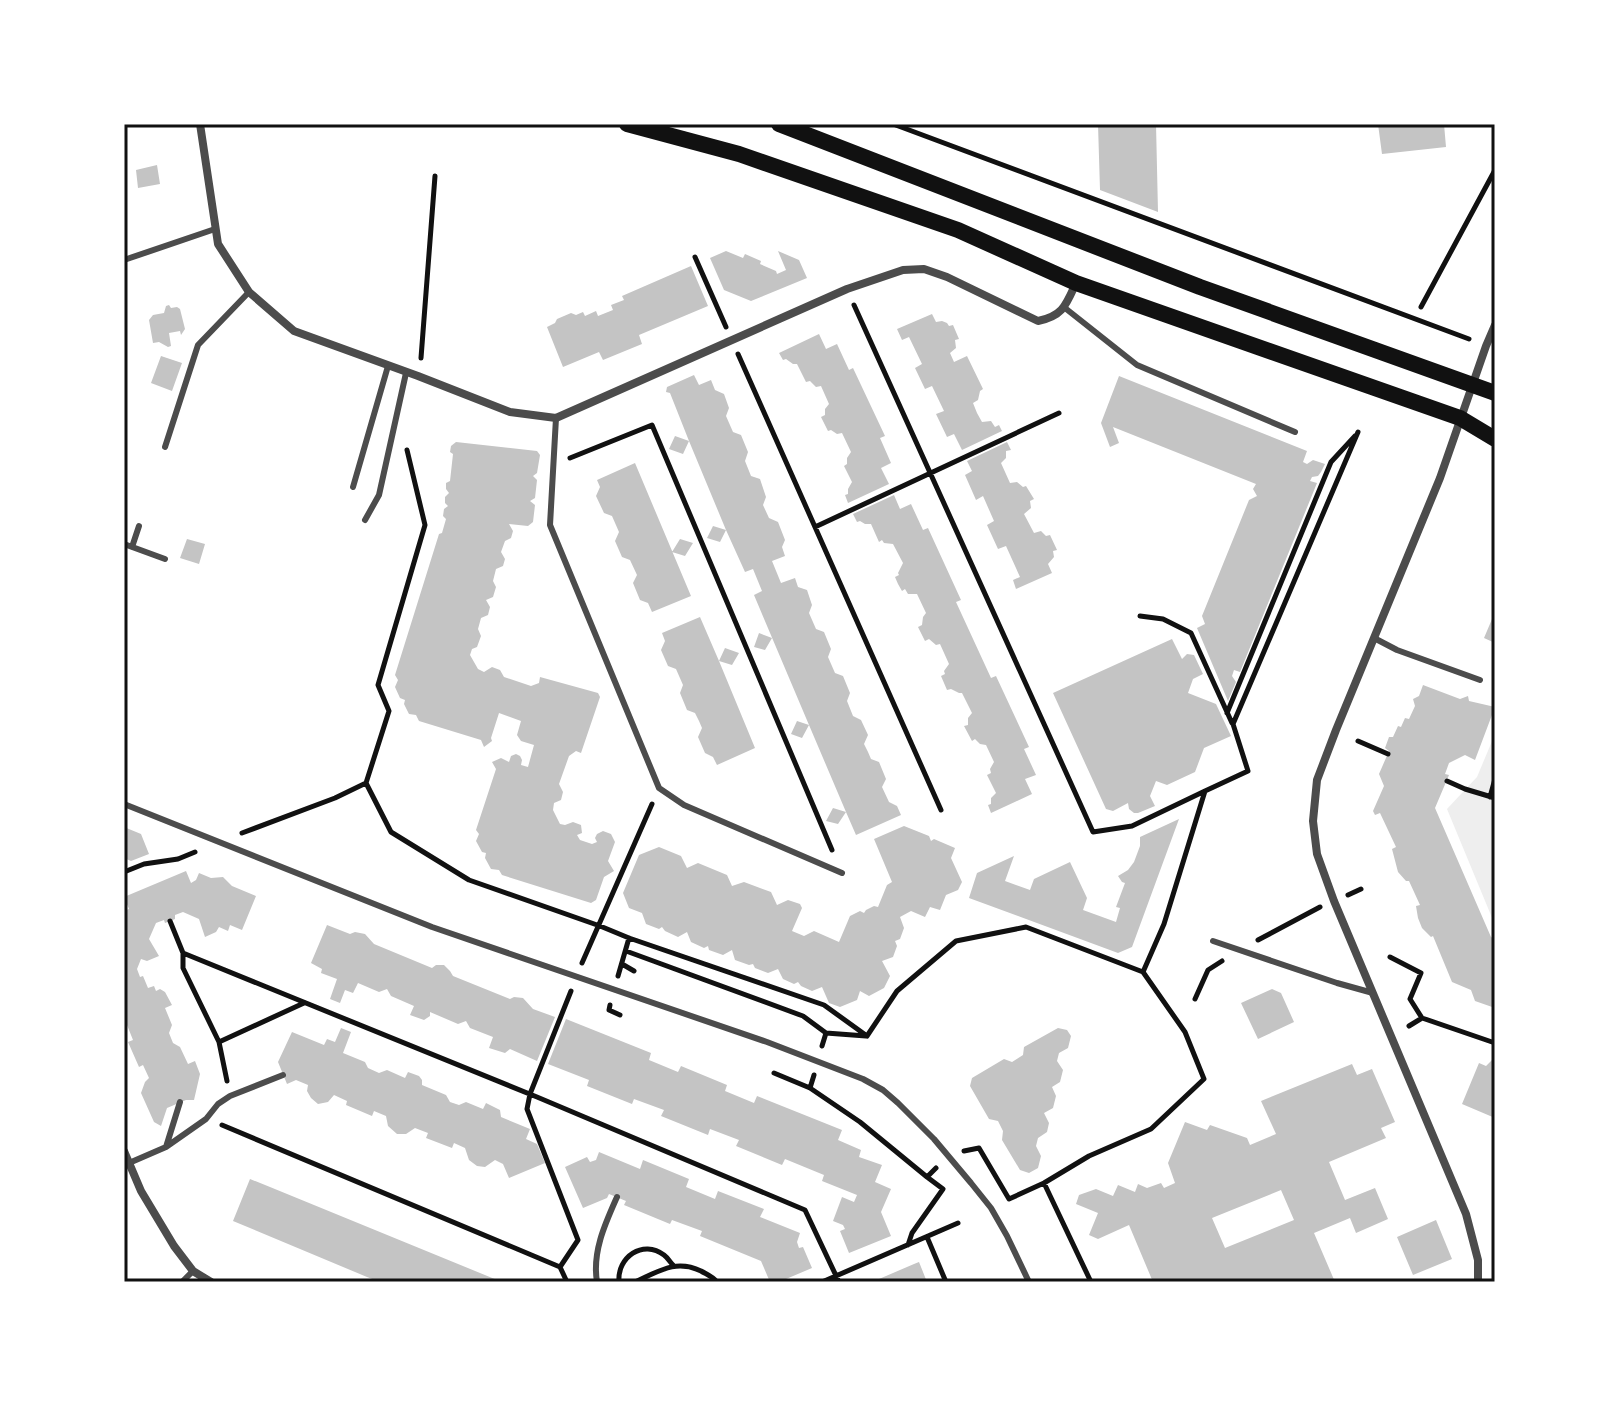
<svg xmlns="http://www.w3.org/2000/svg" width="1619" height="1406" font-family="Quicksand,sans-serif">
<style>
.green{fill:#eee}
.building{fill:#c4c4c4;fill-rule:evenodd}
.lines{fill:none;stroke-linecap:round;stroke-linejoin:round}
.path{stroke:#111;stroke-width:5}
.service{stroke:#4c4c4c;stroke-width:6}
.minor{stroke:#4c4c4c;stroke-width:8}
.secondary{stroke:#111;stroke-width:16}
.neatline{fill:none;stroke:#111;stroke-width:3}
</style>
<rect width="100%" height="100%" fill="#fff"/>
<path class="green" d="M1495 734V925L1447 809 1477 777Z"/>
<path class="building" d="M1098 124H1156L1158 212 1100 190Z
M1378 124H1444L1446 147 1382 154Z
M157 165 160 184 138 188 136 170Z
M726 251 743 258 745 254 761 261 760 264 776 271 777 274 786 270 778 251 799 260 807 278 751 301 724 290 710 258Z
M691 266 708 306 639 335 642 344 603 360 599 352 563 367 547 327 555 323 557 319 571 313 576 315 583 312 585 316 596 311 598 316 613 310 611 305 624 300 622 296Z
M169 305 171 308 177 307 180 309 185 329 181 335 180 331 169 333 171 346 168 347 159 342 153 343 149 320 153 315 164 313 166 306Z
M932 314 936 322 942 321 947 323 949 326 953 325 959 339 955 340 956 348 950 353 954 362 967 356 983 389 980 391 978 400 973 403 977 413 982 422 991 421 995 427 999 425 1002 431 962 450 954 434 947 437 936 414 944 411 932 386 925 389 915 368 922 364 909 337 902 340 897 329Z
M819 334 826 349 837 344 849 370 853 368 885 436 880 438 891 463 881 468 889 484 848 503 845 495 848 494V489L852 482 844 466 847 464V458L851 452 842 433 837 434 831 430 828 431 821 417 825 415V409L829 404 821 386 816 387 810 381 806 382 797 364H793L786 359 783 360 779 353Z
M161 356 182 363 172 391 151 383Z
M694 375 699 385 711 380 715 390 724 394 729 408 726 416 733 432 741 435 748 452 745 461 751 476 760 479 766 497 763 505 769 518 778 522 785 540 782 547 785 556 772 561 781 583 795 578 798 587 807 590 812 605 809 613 816 629 824 632 831 649 828 657 835 673 843 676 850 693 847 701 853 716 861 720 868 735 864 744 868 752 871 759 879 762 886 779 882 787 889 802 897 806 901 815 856 835 846 812 838 824 826 821 833 808 846 812 809 725 802 738 791 734 797 721 809 725 754 595 762 591 753 569 745 572 726 530 720 542 707 538 713 526 726 530 689 441 683 454 669 449 675 436 689 441 670 393 666 392 667 387Z
M1119 376 1307 451 1303 462 1307 464 1313 460 1325 464 1321 472 1318 476 1312 477 1310 481 1317 483 1240 672 1234 670 1232 676 1236 682 1228 701 1197 628 1205 624 1202 616 1249 500 1257 496 1253 489 1256 484 1113 427 1119 443 1110 447 1101 423Z
M456 442 537 451 540 455 537 473 533 476 537 480 535 498 530 501 535 505 533 522 528 526 509 524 513 531 511 538 505 541 501 552 505 559 503 566 496 569 493 581 496 587 493 597 486 600 490 607 488 615 481 618 478 629 481 636 477 647 472 649 470 655 478 669 484 672 492 667 500 670 504 677 531 686 539 683 540 677 598 693 600 697 581 753 576 751 569 756 559 784 563 792 561 800 554 803 553 810 560 824 565 825 573 822 581 825 582 833 577 835 580 840 592 844 597 842 595 838 597 834 603 831 611 834 615 842 608 861 614 871 604 877 596 900 591 903 502 875 499 870 491 869 485 858 486 853 482 852 476 841 479 834 476 830 496 769 492 762 501 758 509 762 511 756 516 754 520 756 522 760 521 765 528 767 534 745 521 741 517 735 521 721 499 713 491 738 492 741 484 747 481 740 419 721 416 715 409 714 404 704 405 700 400 698 395 687 398 680 395 675 439 534 442 533 446 519 443 516 444 509 448 506 445 503V497L449 493 446 489V483L450 481 453 454 450 452 451 446Z
M1007 442 1011 450 1006 451V458L1001 463 1010 483 1017 482 1023 487 1026 486 1034 499 1030 501 1031 508 1024 514 1034 533 1041 531 1046 536 1050 535 1057 550 1053 551 1054 557 1048 564 1052 573 1016 589 1013 580 1020 577 1006 546 998 549 987 525 994 521 983 496 976 500 965 475 972 471 967 461Z
M635 463 691 596 652 612 648 603 640 600 633 583 637 575 630 560 622 557 615 541 619 532 612 516 604 513 596 496 600 487 597 480Z
M894 495 900 509 911 504 923 530 928 528 961 600 956 602 991 678 996 676 1029 747 1024 749 1036 775 1025 779 1032 794 991 813 988 805 991 804V798L996 793 987 775 991 773 990 769 994 762 986 745 980 744 975 739 972 741 964 726 968 725V718L972 713 962 693H959L951 689 947 690 941 676 945 674 944 671 949 664 940 644 936 645 929 639 925 641 918 627 922 625 923 617 926 613 917 594H908L905 589 902 591 898 584 895 577 899 575 898 573 903 563 893 544 884 543 882 540 879 542 871 524H865L860 521 857 522 853 514Z
M187 539 205 544 199 564 180 558Z
M680 539 693 543 685 556 672 552Z
M1495 612V643L1484 638Z
M700 617 719 661 725 648 739 653 732 665 719 661 755 748 717 765 713 757 705 753 698 737 702 728 699 721 695 713 687 710 680 693 683 685 676 669 668 666 661 650 665 641 662 633Z
M759 633 772 638 765 650 754 647Z
M1172 639 1182 659 1187 654 1194 655 1203 674 1193 679 1188 693 1216 704 1231 736 1204 748 1195 772 1167 785 1156 781 1150 796 1155 806 1138 813H1134L1129 809 1128 803 1113 811 1106 809 1053 693Z
M1423 685 1460 699 1468 696 1469 701 1495 707 1475 760 1465 755 1449 763 1445 774 1449 775 1435 808 1491 937 1495 939V1008L1475 1001 1471 990 1452 982 1433 936 1431 937 1422 928 1418 918 1416 906 1420 905 1409 881H1406L1398 872 1392 849 1396 847 1380 813 1375 815 1373 811 1384 786 1379 774 1389 751 1385 748 1389 737H1393L1398 726 1401 727 1405 718 1409 719 1415 706 1413 699 1419 696Z
M1179 819 1132 947 1118 953 969 898 977 873 1014 856 1005 881 1030 890 1034 879 1070 862 1087 898 1083 910 1116 922 1120 908 1116 907 1125 883 1122 882 1118 876 1128 870 1134 862 1140 846V837Z
M904 826 929 836 931 841 934 839 955 848 951 858 962 882 958 890 946 895 940 910 930 907 925 917 911 911 900 917 904 928 900 939 895 941 897 946 893 957 882 961 890 976 884 988 869 996 860 991 857 1000 840 1007 829 1003 822 987 812 991 801 986 798 982 794 984 783 979 778 969 768 973 755 968 753 964 749 965 735 960 732 950 723 955 709 950 708 946 704 948 691 942 687 932 678 937 665 931 662 927 659 929 646 924 642 913 629 908 623 893 639 855 659 847 681 856 687 868 698 863 727 875 732 886 744 882 771 892 777 905 788 900 800 904 802 908 792 931 804 936 814 931 839 942 850 916 860 911 864 913 866 910 874 906 878 907 887 885 892 882 874 839Z
M124 827 141 834 149 854 131 861 124 858Z
M186 871 191 883 196 880 199 873 211 878 223 877 232 886 256 896 242 930 230 925 228 931 219 927 216 932 205 937 199 919 183 912 175 915V919L165 923 164 920 156 923 149 939 159 956 147 961 141 959 137 969 140 977 143 976 148 988 154 986 156 991 160 989 165 992 172 1005 165 1008 172 1025 169 1033 173 1043 180 1047 188 1064 195 1061 200 1074 194 1100H186L167 1108 161 1126 154 1122 141 1093 145 1082 149 1078 143 1065 139 1067 128 1042 133 1040 127 1025 124 1026V911L129 909 124 897Z
M327 925 350 934 355 932 365 934 374 944 432 968 436 965H444L450 971 453 976 510 999 514 997 523 998 533 1009 555 1017 537 1061 510 1049 505 1053 489 1048 493 1037 470 1028 466 1021 458 1024 430 1012V1016L424 1020 410 1015 414 1006 391 996 387 989 379 992 358 983 353 993 345 990 340 1003 330 999 337 979 321 973 322 969 311 963Z
M1272 989 1281 993 1294 1022 1258 1039 1241 1003Z
M566 1019 651 1053 649 1060 678 1072 681 1066 727 1085 725 1091 754 1103 757 1096 842 1130 838 1140 861 1150 859 1157 882 1165 875 1182 891 1189 881 1212 891 1236 849 1253 840 1231 845 1229 843 1225 833 1221 842 1197 854 1202 857 1195 822 1181 824 1175 785 1159 782 1165 736 1146 739 1140 710 1129 708 1135 661 1116 664 1110 634 1099 632 1104 587 1086 589 1080 548 1064Z
M341 1028 351 1032 343 1053 365 1062 368 1068 379 1073 387 1070 405 1078 408 1072 419 1076 422 1080V1085L446 1095 450 1102 459 1105 466 1102 483 1109 486 1103 500 1110 501 1117 530 1129 526 1139 537 1144 545 1163 509 1178 503 1164 495 1160 485 1167 477 1166 469 1160 465 1148 454 1143 452 1148 426 1138 428 1133 415 1128 406 1134H397L388 1126 386 1116 374 1111 372 1116 346 1105 347 1101 334 1095 328 1102 318 1104 311 1098 307 1091 308 1085 296 1080 287 1084 278 1062 292 1032 324 1045 327 1039 335 1042Z
M1058 1028 1067 1030 1071 1036 1068 1048 1059 1053 1057 1061 1063 1070 1060 1082 1052 1087 1056 1096 1053 1108 1044 1113 1049 1123 1047 1132 1038 1138 1036 1146 1041 1156 1038 1168 1029 1173 1020 1170 1002 1140 1003 1131 998 1121 989 1119 970 1086 972 1078 1004 1059 1012 1062 1023 1055 1024 1047Z
M1493 1059 1495 1060V1118L1462 1104 1479 1063 1486 1066Z
M1352 1064 1357 1075 1372 1069 1395 1122 1381 1128 1386 1138 1329 1162 1345 1200 1375 1188 1388 1219 1356 1233 1350 1218 1314 1233 1335 1282H1153L1129 1225 1098 1239 1089 1235 1098 1213 1076 1204 1079 1195 1096 1189 1113 1196 1118 1185 1135 1192 1138 1184 1147 1188 1161 1183 1164 1188 1175 1183 1168 1163 1185 1122 1207 1130 1210 1125 1247 1138 1250 1145 1276 1134 1261 1101ZM1281 1190 1294 1220 1225 1248 1212 1218Z
M599 1152 640 1169 643 1160 689 1179 686 1187 715 1199 718 1191 764 1209 760 1217 800 1233 797 1242 799 1248 803 1247 812 1268 779 1282H770L761 1261 700 1236 702 1231 672 1220 670 1224 624 1205 626 1201 609 1194 607 1198 583 1208 565 1167 587 1157 590 1162 596 1160Z
M250 1179 270 1187 502 1282H380L367 1277 233 1221Z
M1436 1220 1452 1259 1413 1275 1397 1237Z
M919 1262 927 1282H872L914 1264Z"/>
<g class="lines">
<path class="path" d="M893 124 1469 339
M695 257 726 327
M854 305 1093 832 1132 826 1205 791
M1421 307 1495 170
M738 354 941 810
M421 358 435 176
M570 458 652 425 832 850
M815 527 1059 413
M1140 616 1163 619 1191 633 1232 723
M1227 713 1331 462 1355 436
M1358 741 1388 754
M1447 781 1465 789 1495 798
M366 783 391 832 469 880 600 926 629 938 824 1005 867 1036
M1490 797 1495 779
M242 833 335 798 366 783 389 711 378 685 425 525 407 450
M124 872 144 864 178 859 195 852
M1348 895 1361 889
M170 921 183 953 537 1097 805 1210 839 1282
M1258 940 1320 907
M626 951 803 1016 826 1033 822 1046
M183 953V968L219 1042
M1390 957 1421 973 1410 999 1422 1018
M582 963 652 804
M622 964 634 971
M1143 972 1164 924 1205 791 1248 771 1233 724 1358 432
M618 976 629 938
M1195 999 1208 970 1222 961
M610 1005 609 1010 620 1015
M1409 1026 1422 1018 1495 1043
M826 1033 866 1036
M867 1036 897 991 956 941 1026 927 1143 972 1185 1032 1204 1079 1151 1129 1089 1156 1044 1183 1009 1199 979 1148 964 1151
M774 1073 810 1088 814 1075
M227 1081 219 1042 304 1003
M810 1088 860 1122 927 1177
M222 1125 560 1267
M1044 1183 1091 1282
M927 1237 946 1282
M908 1245 912 1233 943 1189 927 1177 936 1168
M567 1282 560 1267 578 1240 527 1109 530 1094 571 991
M619 1282C617 1257 643 1239 664 1255 668 1258 670 1262 673 1265
M635 1282C659 1271 676 1259 701 1271 708 1275 712 1276 717 1282
M822 1282 958 1223"/>
<path class="service" d="M124 260 215 229
M1065 308 1137 365 1295 432
M556 418 550 525 659 788 684 805 842 873
M165 447 198 345 249 292
M353 487 388 366
M365 520 379 495 406 373
M124 544 165 559
M132 547 139 526
M1374 638 1397 650 1480 680
M124 804 432 927 767 1042 863 1079 883 1090 898 1103 934 1139 971 1183 991 1208 1007 1236 1029 1282
M1213 941 1337 983 1373 993
M166 1147 206 1119 218 1104 230 1096 283 1075
M129 1163 166 1147 180 1102
M182 1282 193 1271
M597 1282C592 1252 605 1224 617 1197"/>
<path class="minor" d="M200 124 218 244 249 292 294 331 418 376 510 412 556 418 847 289 903 270 924 269 947 277 1038 321C1063 316 1066 305 1076 283
M124 1151 141 1191 174 1246 193 1271 211 1282
M1478 1282V1260L1466 1214 1334 901 1317 854 1313 821 1317 780 1336 730 1440 478 1486 346 1495 325"/>
<path class="secondary" d="M627 124 739 154 958 230 1076 283 1460 418 1495 439
M779 124 1200 287 1495 393"/>
</g>
<rect width="1619" height="1406" fill="none" stroke="#ffffff" stroke-width="252"/>
<rect x="126" y="126" width="1367" height="1154" class="neatline"/>
</svg>
